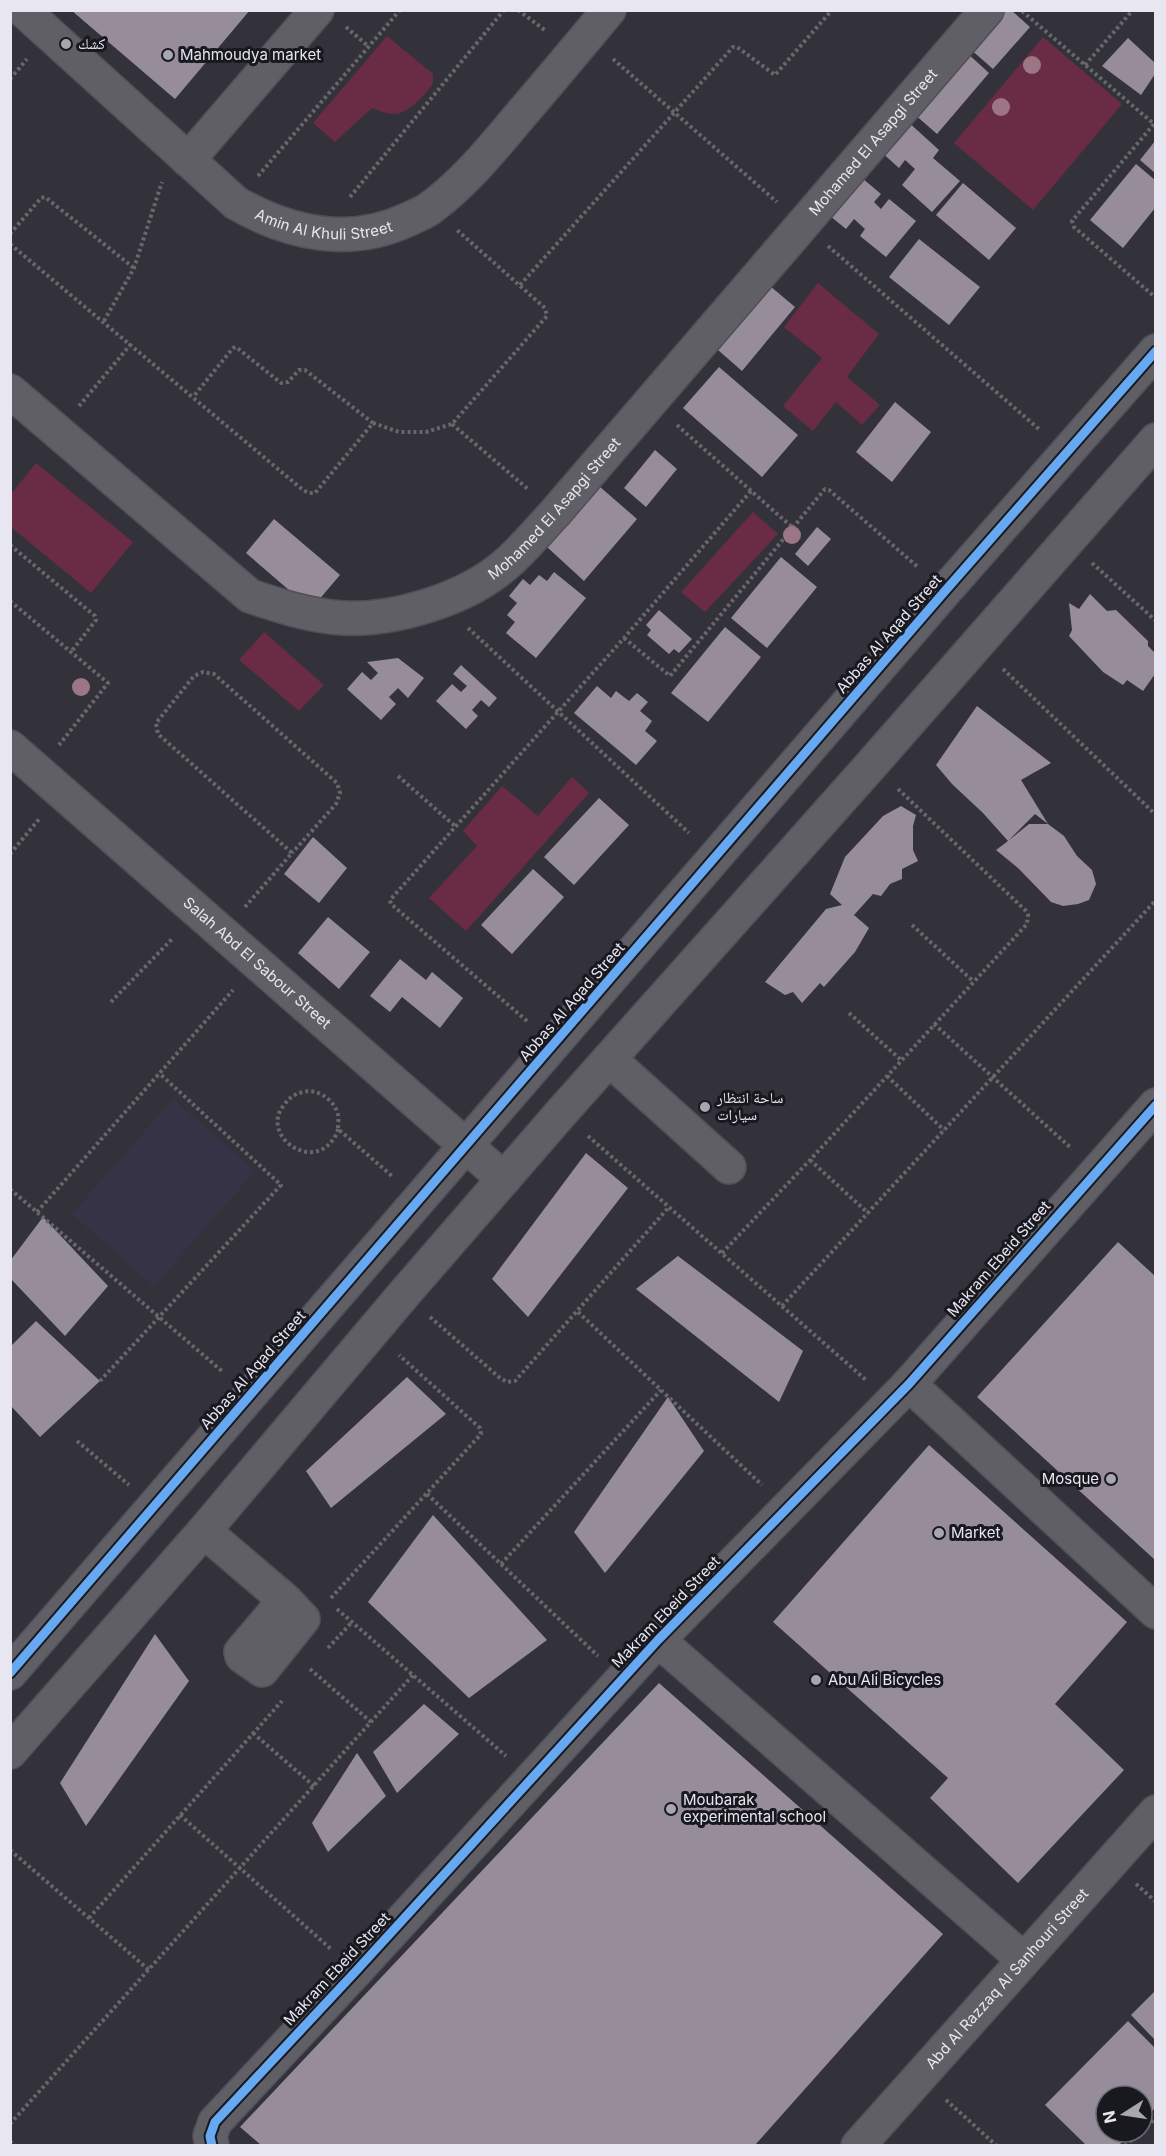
<svg xmlns="http://www.w3.org/2000/svg" width="1166" height="2156" font-family="Inter,'Noto Naskh Arabic',sans-serif">
<style>
.built{fill:#363347}
.green{fill:#692c44}
.building{fill:#978c9a;fill-rule:evenodd}
.lines{fill:none;stroke-linecap:round;stroke-linejoin:round}
.minor-casing{stroke:#504f57;stroke-width:36}
.path{stroke:#67676c;stroke-width:4;stroke-dasharray:3 3;stroke-linecap:butt}
.minor{stroke:#605f66;stroke-width:33}
.cycleway-casing{stroke:#18181f;stroke-width:13}
.cycleway{stroke:#66a8f1;stroke-width:9}
.tree{fill:#9d7685}
.poi-dot{fill:#a8a7b1;stroke:#18181f;stroke-width:2}
.labels{text-anchor:middle;stroke-width:6;stroke-linejoin:round;paint-order:stroke}
.poi-label{font-size:15px;fill:#e7e6f1;stroke:#18181f;text-anchor:start}
.street-label{font-size:15px;fill:#e7e6f1;stroke:#18181f}
</style>
<rect width="100%" height="100%" fill="#33323a"/>
<path class="built" d="M173 1099 255 1171 154 1286 72 1214Z"/>
<path class="green" d="M387 36 433 74V83C426 94 410 112 396 114 387 114 380 111 372 108L335 142 313 123Z
M1043 37 1122 104 1033 210 954 143Z
M818 283 879 334 847 377 880 405 862 425 836 402 813 431 783 406 822 358 784 327Z
M36 463 133 542 91 593 11 527V494Z
M753 512 778 534 705 612 681 592Z
M264 632 324 685 299 711 239 660Z
M572 777 589 793 466 931 429 898 477 846 463 831 502 786 538 816Z"/>
<path class="building" d="M71 10H250L175 99Z
M1001 10H1011L1030 27 993 69 969 48Z
M1128 38 1155 63V74L1141 95 1102 66Z
M966 52 989 73 937 134 913 113Z
M906 120 939 150 933 158 960 181 932 212 902 185 915 169 905 160 899 168 879 150Z
M1155 141V173L1140 160Z
M1136 164 1155 180V208L1123 248 1090 220Z
M856 173 881 194 874 202 881 209 889 199 916 221 886 257 860 236 865 229 854 219 846 229 824 211Z
M963 183 1016 228 989 260 936 215Z
M919 239 980 287 949 325 889 277Z
M770 286 795 307 742 371 718 350Z
M719 367 798 435 762 477 683 408Z
M895 402 931 432 892 482 856 452Z
M655 450 677 469 646 507 624 488Z
M599 486 637 519 584 581 547 547Z
M274 519 340 575 311 609 246 553Z
M817 527 831 539 808 566 795 554Z
M781 557 817 587 767 648 731 618Z
M554 572 586 598 536 658 506 633 515 622 507 615 517 603 509 596 523 579 530 585 539 575 547 581Z
M1090 594 1107 611 1116 610 1148 641V646L1155 653V674L1143 691 1127 680 1123 685 1103 672 1069 636 1072 630 1069 603 1079 609Z
M659 610 692 639 679 653 674 649 669 654 647 635 651 630 646 625Z
M725 627 761 657 708 722 671 693Z
M398 658 424 678 408 698 398 688 389 697 396 704 381 720 347 689 362 672 371 680 378 673 367 662Z
M461 665 497 698 489 707 481 700 472 710 478 716 466 729 436 701 452 684 461 692 467 686 453 674Z
M597 686 611 698 616 691 629 701 637 693 648 702 640 711 652 721 645 731 657 741 636 765 574 713Z
M977 706 1051 763 1021 780 1048 824 1064 836 1077 856 1092 870 1096 884 1089 900 1078 904 1063 906 1051 902 1018 868 996 850 1008 841 983 813 952 784 936 765ZM1035 814 1048 824H1029L1008 841Z
M599 798 629 825 574 885 544 857Z
M901 806 916 815 913 826V850L918 861 902 869V879L890 884 881 896 873 894 854 915 869 928 855 952 824 987 820 983 802 1003 793 992 785 995 765 982 826 909 842 905 830 894 845 857 883 816Z
M313 837 347 868 319 903 284 874Z
M533 869 564 897 512 954 481 925Z
M328 917 370 952 339 989 298 953Z
M400 959 426 980 432 972 463 998 440 1028 402 997 390 1012 370 996Z
M586 1153 628 1188 528 1317 492 1279Z
M43 1217 108 1286 65 1336 10 1278V1261Z
M1118 1242 1155 1276V1560L977 1397Z
M678 1256 803 1351 779 1402 636 1289Z
M36 1321 100 1381 40 1437 10 1405V1347Z
M407 1377 446 1414 331 1508 306 1471Z
M668 1397 704 1451 605 1573 574 1532Z
M929 1445 1127 1622 1055 1704 1124 1770 1018 1883 930 1798 948 1778 773 1622Z
M433 1515 547 1640 469 1698 368 1602Z
M155 1634 189 1681 86 1826 60 1783Z
M659 1683 943 1934 755 2145H261L240 2127Z
M424 1704 459 1734 397 1793 373 1752Z
M357 1753 386 1796 328 1852 312 1823Z
M1155 1991V2040L1131 2015Z
M1128 2021 1155 2048V2108L1142 2122V2096H1106V2132H1132L1119 2145H1086L1045 2105Z"/>
<g class="lines">
<defs>
<g id="minor">
<path id="s1" d="M23 10 236 203C290 234 350 247 409 219 417 215 426 212 433 206 466 181 492 149 518 118 549 82 579 46 609 10"/>
<path d="M188 160 317 10"/>
<path id="s2" d="M10 391 250 596C280 606 310 616 343 618 394 621 466 599 505 565 523 550 539 530 555 513L987 10"/>
<path id="s3" d="M10 747 504 1179"/>
<path d="M609 1059 729 1167"/>
<path d="M909 1384 1156 1612"/>
<path d="M204 1531 285 1600 241 1652 242 1656 262 1670 303 1619 285 1600"/>
<path d="M658 1640 1024 1960"/>
<path d="M10 1673 945 591 1156 351"/>
<path d="M10 1752 204 1531 404 1294 561 1113 872 764 1156 440"/>
<path d="M212 2146 210 2136 215 2122 356 1971 658 1640 909 1384 1156 1105"/>
<path id="s4" d="M858 2146 1156 1812"/>
</g>
</defs>
<use href="#minor" class="minor-casing"/>
<path class="path" d="M518 10 546 31
M1022 11 1154 124 1072 221 1074 227 1156 298
M346 27 368 46
M613 59 777 202
M1085 65 1133 10
M10 79 27 59
M258 176 400 10
M350 197 504 10
M10 234 41 198 45 197 134 268
M10 244 303 490 309 493H315L373 423 305 370H299L288 382 281 383 236 347 233 348 193 397
M828 246 1040 430
M520 285 733 47H737L775 75 832 10
M104 321 134 268 162 182
M79 406 131 344
M373 423 399 432H426L452 424 547 316 545 308 457 230
M452 424 529 490
M677 425 793 528
M10 545 95 616 96 620 71 652
M1092 563 1156 621
M10 601 108 683 59 745
M468 628 689 833
M624 638 670 676 825 489 829 490 919 568
M1003 669 1156 815
M398 776 456 827
M10 854 40 818
M245 907 292 853 158 734 156 723 194 676 203 672 214 674 337 783 340 793 336 804 292 853
M912 925 973 981
M111 1002 173 938
M849 1013 901 1060
M527 1021 391 904 390 900 624 638 751 491
M934 1024 1072 1149
M887 1076 944 1130
M338 1129C337 1133 335 1138 332 1141 309 1171 260 1134 284 1105 289 1098 294 1094 303 1092 317 1088 335 1100 338 1115 339 1119 338 1124 338 1129L392 1176
M588 1136 866 1380
M810 1160 868 1213
M10 1189 223 1372
M37 1212 233 990
M722 1253 810 1160 1027 924 1028 915 1026 911 896 787
M782 1306 1156 900
M578 1312 762 1485
M430 1317 500 1378 507 1382 515 1381 669 1207
M100 1381 281 1185 159 1073
M77 1441 129 1485
M427 1494 598 1656
M501 1564 661 1390
M331 1598 481 1434 480 1428 399 1355
M337 1609 506 1756
M328 1648 352 1622
M310 1669 371 1722
M253 1733 314 1786
M180 1815 331 1949
M10 1850 149 1970
M1136 1884 1156 1902
M89 1918 282 1701
M946 2100 997 2146
M10 2124 413 1675
M1142 2130 1156 2118
M10 2141 16 2146
M1125 2146 1140 2132"/>
<use href="#minor" class="minor"/>
<defs>
<path id="cycleway" d="M10 1673 945 591 1156 351
M212 2146 210 2136 215 2122 356 1971 658 1640 909 1384 1156 1105"/>
</defs>
<use href="#cycleway" class="cycleway-casing"/>
<use href="#cycleway" class="cycleway"/>
</g>
<g class="tree">
<circle cx="1032" cy="65" r="9"/>
<circle cx="1001" cy="107" r="9"/>
<circle cx="792" cy="535" r="9"/>
<circle cx="81" cy="687" r="9"/>
</g>
<g class="poi-dot">
<circle cx="66" cy="44" r="6"/>
<circle cx="168" cy="55" r="6"/>
<circle cx="705" cy="1107" r="6"/>
<circle cx="1111" cy="1479" r="6"/>
<circle cx="939" cy="1533" r="6"/>
<circle cx="816" cy="1680" r="6"/>
<circle cx="671" cy="1809" r="6"/>
</g>
<g class="labels">
<g class="poi-label">
<text x="78" y="49">كشك</text>
<text x="180" y="60">Mahmoudya market</text>
<text x="717" y="1103">ساحة انتظار<tspan x="717" dy="17">سيارات</tspan></text>
<text x="1099" y="1484" text-anchor="end">Mosque</text>
<text x="951" y="1538">Market</text>
<text x="828" y="1685">Abu Ali Bicycles</text>
<text x="683" y="1805">Moubarak<tspan x="683" dy="17">experimental school</tspan></text>
</g>
<g class="street-label">
<text dy="5" stroke="none"><textPath href="#s2" startOffset="1146">Mohamed El Asapgi Street</textPath></text>
<text dy="5" stroke="none"><textPath href="#s1" startOffset="380">Amin Al Khuli Street</textPath></text>
<text dy="5" stroke="none"><textPath href="#s2" startOffset="660">Mohamed El Asapgi Street</textPath></text>
<text transform="translate(889 634) rotate(-49)" y="5">Abbas Al Aqad Street</text>
<text dy="5" stroke="none"><textPath href="#s3" startOffset="328">Salah Abd El Sabour Street</textPath></text>
<text transform="translate(572 1002) rotate(-49)" y="5">Abbas Al Aqad Street</text>
<text transform="translate(999 1259) rotate(-49)" y="5">Makram Ebeid Street</text>
<text transform="translate(253 1370) rotate(-49)" y="5">Abbas Al Aqad Street</text>
<text transform="translate(666 1612) rotate(-46)" y="5">Makram Ebeid Street</text>
<text transform="translate(337 1969) rotate(-47)" y="5">Makram Ebeid Street</text>
<text dy="5" stroke="none"><textPath href="#s4" startOffset="224">Abd Al Razzaq Al Sanhouri Street</textPath></text>
</g>
</g>
<rect width="1166" height="2156" fill="none" stroke="#e7e6f1" stroke-width="24"/>
<g transform="translate(1124 2114) rotate(258)"><circle r="28" fill="#18181f" stroke="#6b6a73" stroke-width="1.5"/>
<path d="M0-4.5L10 22L0 15L-10 22Z" fill="#a8a7b1"/>
<text y="-9" font-size="16" font-weight="bold" text-anchor="middle" fill="#e7e6f1">N</text>
</g>
</svg>
